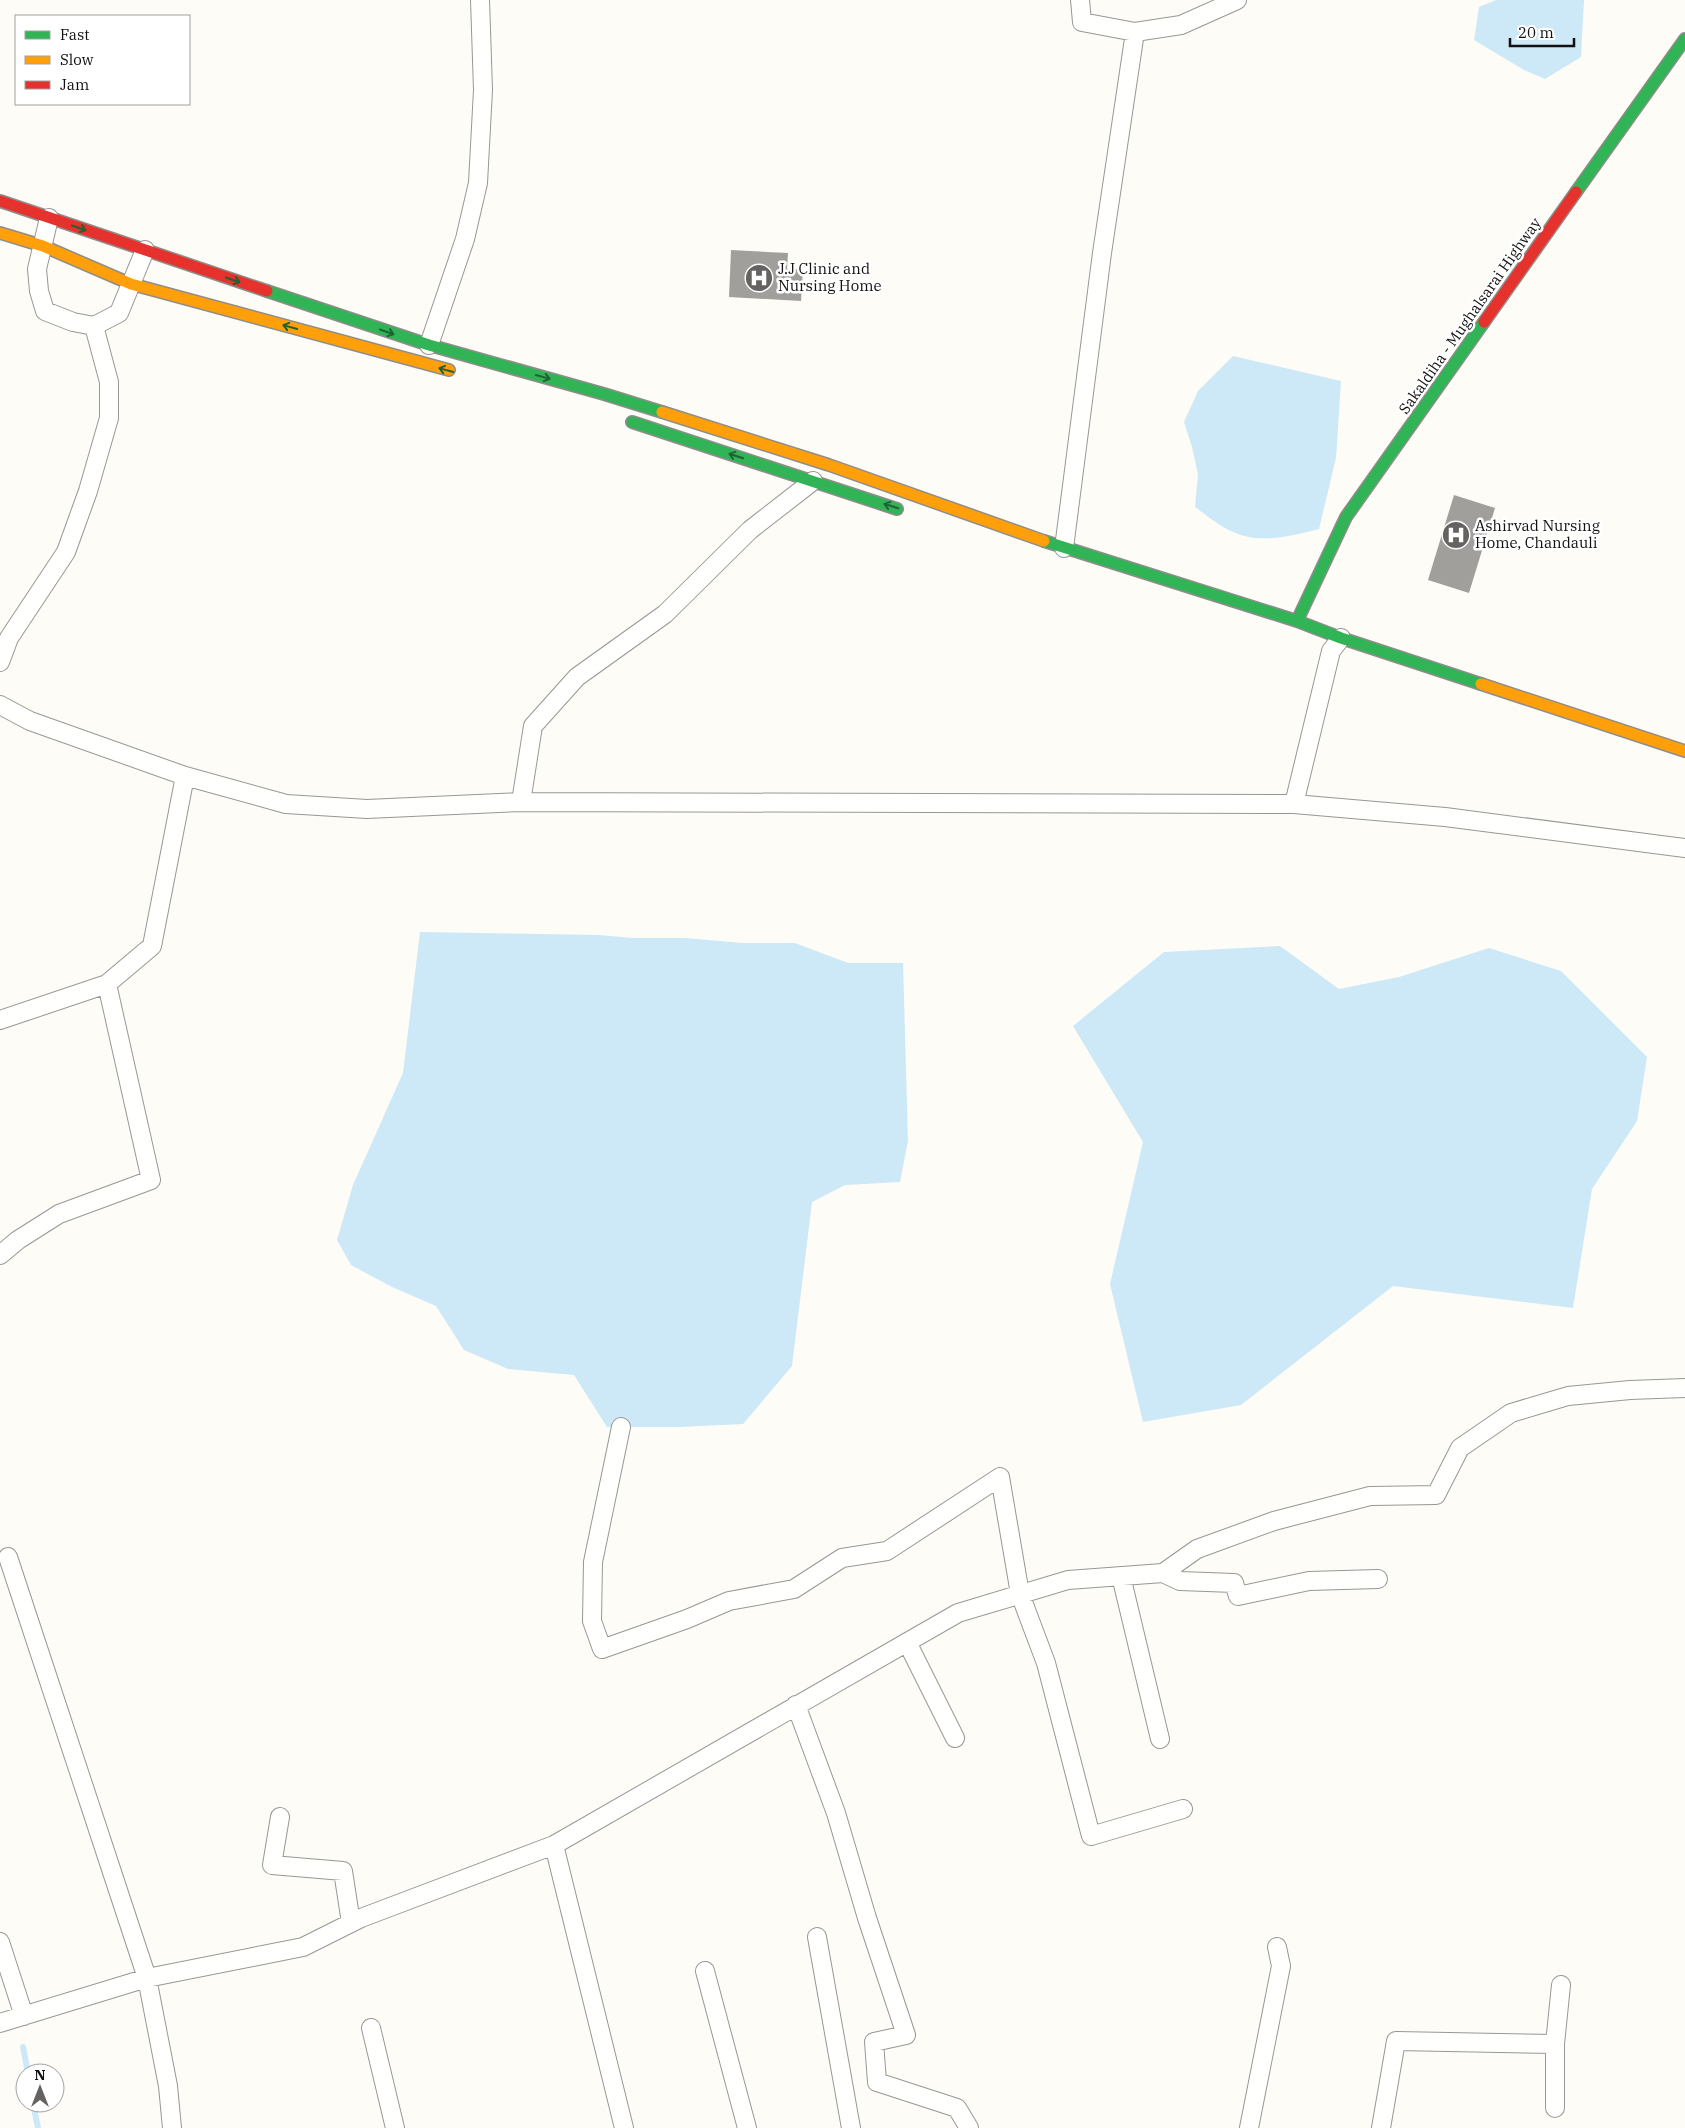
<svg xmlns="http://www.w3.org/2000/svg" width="1685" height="2128" font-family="'IBM Plex Serif',serif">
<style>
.water{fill:#cde8f7}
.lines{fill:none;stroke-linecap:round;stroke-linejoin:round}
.stream{stroke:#cde8f7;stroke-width:6}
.building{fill:#a19f9c}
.street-casing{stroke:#979795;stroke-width:20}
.fast-casing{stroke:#8e8d8b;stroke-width:14}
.slow-casing{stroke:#8e8d8b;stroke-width:14}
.jam-casing{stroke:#8e8d8b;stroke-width:14}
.street{stroke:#fffffe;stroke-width:18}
.fast{stroke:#30b455;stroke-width:11}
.slow{stroke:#ff9f0a;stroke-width:11}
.jam{stroke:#e5322d;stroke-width:11}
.oneway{stroke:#206233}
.labels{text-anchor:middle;stroke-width:5;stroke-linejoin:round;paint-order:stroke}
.poi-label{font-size:15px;fill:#111;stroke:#fff;text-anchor:start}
.street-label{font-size:15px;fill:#111;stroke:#fff}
</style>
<rect width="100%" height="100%" fill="#fdfcf7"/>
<path class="water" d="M1496 0H1584L1581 57 1545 79 1524 70 1474 40 1479 7Z
M1233 356 1341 381 1336 458 1319 529C1290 536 1259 545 1231 531 1218 525 1206 515 1195 507L1198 474 1192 447 1184 422 1198 391Z
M420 932 599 935 632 938H685L743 943H795L848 963H903L908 1141 900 1182 845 1185 812 1202 792 1366 743 1424 679 1427H607L574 1375 508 1369 464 1350 436 1306 392 1287 351 1265 337 1240 353 1185 403 1073Z
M1280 946 1339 989 1399 977 1489 948 1561 971 1647 1057 1637 1121 1592 1189 1573 1308 1393 1286 1241 1405 1143 1422 1110 1284 1143 1142 1073 1026 1164 952Z"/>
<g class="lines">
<path class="stream" d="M23 2047 28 2073
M33 2103 38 2128"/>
</g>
<path class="building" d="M731 250 788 253 787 269H803L801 301 729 297Z
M1454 495 1495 508 1469 593 1428 580Z"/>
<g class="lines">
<defs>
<path id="street" d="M1080 0 1082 22 1135 32 1181 25 1237 0
M49 218 37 269 39 291 45 311 73 322 94 326 119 313 145 250
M429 345 465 239 478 183 483 90 480 0
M1064 548 1102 253 1135 32
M0 662 9 638 66 552 88 491 109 418V382L94 326
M0 705 30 721 185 776 286 804 367 809 521 802 1294 804 1331 651 1341 638
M521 802 533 726 577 677 665 614 750 530 813 481
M1294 804 1445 817 1685 848
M0 1020 107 984 152 946 185 776
M0 1255 18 1240 59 1214 151 1180 107 984
M621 1427 593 1562 592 1621 602 1649 687 1619 729 1601 794 1589 842 1558 887 1551 1000 1477 1020 1594 1046 1663 1091 1836 1183 1809
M8 1557 147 1978 168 2086 172 2128
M1163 1573 1180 1581 1234 1583 1238 1596 1309 1581 1378 1579
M1121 1576 1160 1739
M907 1642 955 1738
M796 1705 836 1813 867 1918 906 2035 874 2042 877 2082 957 2108 969 2128
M280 1817 272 1865 343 1871 351 1923
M554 1845 958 1613 1068 1580 1163 1573 1197 1549 1274 1521 1370 1496 1436 1495 1460 1448 1511 1413 1568 1396 1630 1390 1685 1388
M817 1937 851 2128
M0 1942 24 2016
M705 1971 747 2128
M0 2023 147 1978 303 1947 361 1918 554 1845 624 2128
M371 2028 395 2128
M1555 2044 1561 1985
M1249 2128 1281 1966 1277 1947
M1381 2128 1396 2041 1555 2044V2108"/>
<path id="fast" d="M1576 192 1685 39
M267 291 429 345 604 394 662 412
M632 422 897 509
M1044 541 1297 621 1341 638 1481 684
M1297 621 1346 517 1484 322"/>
<path id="slow" d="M0 233 43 246 131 284 449 370
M662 412 829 465 1044 541
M1481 684 1685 751"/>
<path id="jam" d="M0 201 267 291
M1484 322 1576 192"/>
</defs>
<use href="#street" class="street-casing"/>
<use href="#fast" class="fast-casing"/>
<use href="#slow" class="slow-casing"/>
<use href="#jam" class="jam-casing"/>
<use href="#street" class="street"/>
<use href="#fast" class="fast"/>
<use href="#slow" class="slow"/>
<use href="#jam" class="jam"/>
</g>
<defs><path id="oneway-shaft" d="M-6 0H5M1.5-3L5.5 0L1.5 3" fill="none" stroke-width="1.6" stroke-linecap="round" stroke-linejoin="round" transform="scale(1.25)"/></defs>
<g class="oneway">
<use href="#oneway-shaft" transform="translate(79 228) rotate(19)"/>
<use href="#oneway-shaft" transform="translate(233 280) rotate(19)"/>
<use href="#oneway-shaft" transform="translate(290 327) rotate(-165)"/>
<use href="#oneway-shaft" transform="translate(387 332) rotate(19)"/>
<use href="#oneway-shaft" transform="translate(446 370) rotate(-165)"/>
<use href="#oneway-shaft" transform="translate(543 377) rotate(15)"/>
<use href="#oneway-shaft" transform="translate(736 456) rotate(-162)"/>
<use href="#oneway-shaft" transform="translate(891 506) rotate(-162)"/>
</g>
<defs>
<symbol id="hospital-disc" viewBox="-11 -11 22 22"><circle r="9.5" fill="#646362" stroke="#fff"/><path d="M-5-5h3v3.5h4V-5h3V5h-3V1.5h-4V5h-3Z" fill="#fff"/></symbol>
</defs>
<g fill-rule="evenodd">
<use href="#hospital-disc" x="743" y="262" width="32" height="32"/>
<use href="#hospital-disc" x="1440" y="519" width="32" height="32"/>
</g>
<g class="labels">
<g class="poi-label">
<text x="778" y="274">J.J Clinic and<tspan x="778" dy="17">Nursing Home</tspan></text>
<text x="1475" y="531">Ashirvad Nursing<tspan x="1475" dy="17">Home, Chandauli</tspan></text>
</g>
<g class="street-label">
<text transform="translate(1470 316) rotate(-55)" y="5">Sakaldiha - Mughalsarai Highway</text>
</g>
</g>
<rect x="15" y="15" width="175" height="90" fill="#ffffff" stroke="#a0a0a0"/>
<rect x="25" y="31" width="25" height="8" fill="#30b455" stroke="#a0a0a0"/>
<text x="60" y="40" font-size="15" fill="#111111">Fast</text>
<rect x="25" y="56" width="25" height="8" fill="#ff9f0a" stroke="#a0a0a0"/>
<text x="60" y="65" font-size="15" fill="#111111">Slow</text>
<rect x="25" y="81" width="25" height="8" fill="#e5322d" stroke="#a0a0a0"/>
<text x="60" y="90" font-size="15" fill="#111111">Jam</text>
<g transform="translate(40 2088)"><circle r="24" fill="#ffffff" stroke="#a0a0a0"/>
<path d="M0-4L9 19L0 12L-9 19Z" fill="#646362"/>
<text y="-8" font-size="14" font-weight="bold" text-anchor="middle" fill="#111111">N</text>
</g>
<path d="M1510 38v8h64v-8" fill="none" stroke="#111111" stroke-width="2.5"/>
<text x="1518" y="38" font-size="15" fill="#111111" stroke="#ffffff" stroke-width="4" paint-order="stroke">20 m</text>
</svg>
